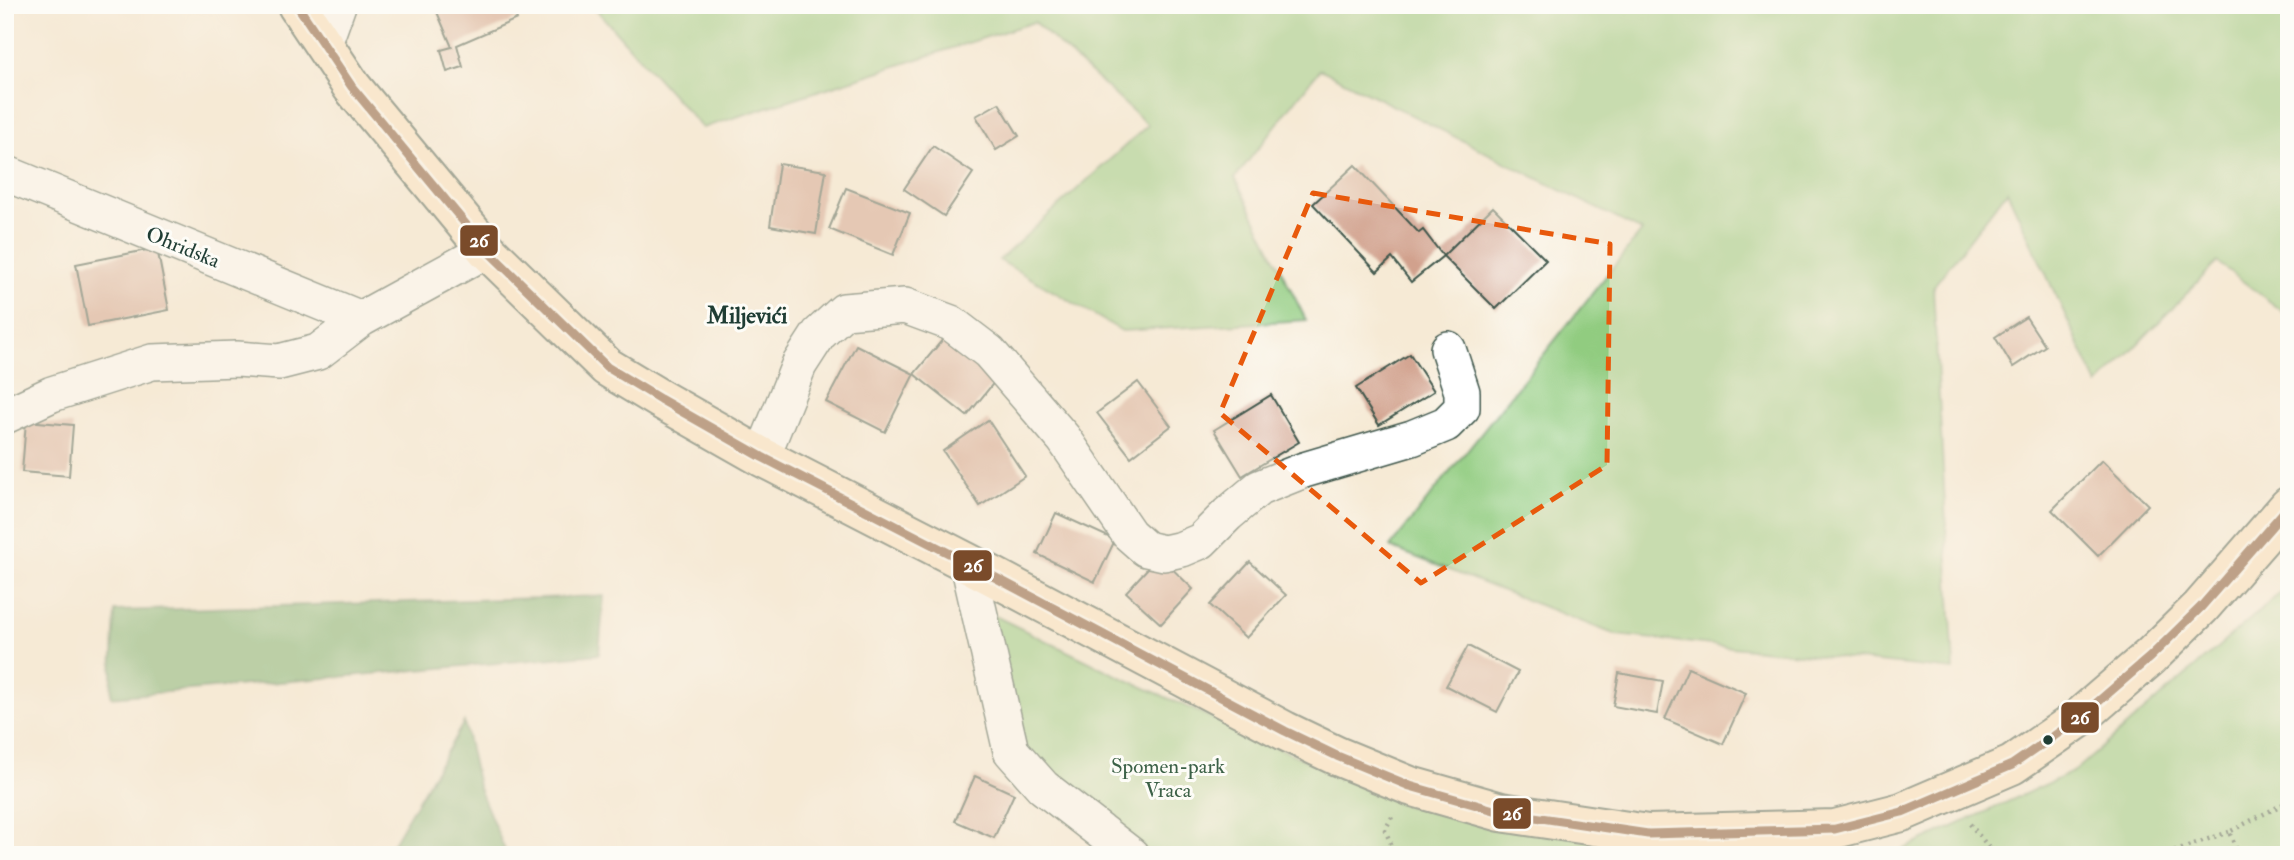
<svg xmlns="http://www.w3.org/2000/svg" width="2294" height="860" font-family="'IM FELL Double Pica',serif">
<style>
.green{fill:#91cc80;stroke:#58845a;stroke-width:2}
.forest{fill:#74b06e;stroke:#4a7651;stroke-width:2}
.building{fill:#d1a18d}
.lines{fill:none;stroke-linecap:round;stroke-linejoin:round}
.minor-casing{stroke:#3f574c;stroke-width:38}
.secondary-casing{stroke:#3f574c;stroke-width:42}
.path{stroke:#3f574c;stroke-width:4.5;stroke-dasharray:2 5;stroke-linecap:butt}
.minor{stroke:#fff;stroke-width:35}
.secondary{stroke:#fce5c4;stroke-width:38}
.bus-1-casing{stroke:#fdfcf7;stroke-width:14}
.bus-1{stroke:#7a4b2a;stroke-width:9}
.marked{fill:none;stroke:#e8590c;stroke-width:5;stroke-dasharray:14 9;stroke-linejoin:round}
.bus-dot{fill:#1f3d34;stroke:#fdfcf7;stroke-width:2.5}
.labels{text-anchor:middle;stroke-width:6;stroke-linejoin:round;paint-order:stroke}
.street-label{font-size:21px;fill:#1f3d34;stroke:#fdfcf7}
.park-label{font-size:21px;fill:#3c6147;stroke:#fdfcf7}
.neighbourhood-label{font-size:23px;font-weight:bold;fill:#1f3d34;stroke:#fdfcf7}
.line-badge{stroke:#fdfcf7;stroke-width:2.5}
.badge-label{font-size:19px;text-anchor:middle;font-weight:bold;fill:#fff}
</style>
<rect width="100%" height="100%" fill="#fdfcf7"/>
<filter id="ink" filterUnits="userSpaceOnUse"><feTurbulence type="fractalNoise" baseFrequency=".0143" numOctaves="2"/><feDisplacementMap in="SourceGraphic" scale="14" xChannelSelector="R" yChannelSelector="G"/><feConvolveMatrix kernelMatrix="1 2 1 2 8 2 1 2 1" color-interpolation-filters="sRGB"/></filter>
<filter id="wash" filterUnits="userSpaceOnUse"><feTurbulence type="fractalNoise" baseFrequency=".00686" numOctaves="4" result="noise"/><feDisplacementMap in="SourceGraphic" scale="28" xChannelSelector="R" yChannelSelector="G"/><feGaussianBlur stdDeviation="1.57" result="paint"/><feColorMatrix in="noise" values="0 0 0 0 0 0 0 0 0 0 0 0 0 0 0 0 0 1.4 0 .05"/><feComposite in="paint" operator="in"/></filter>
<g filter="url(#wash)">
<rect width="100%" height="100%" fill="#f6ead5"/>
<path class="green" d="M592 5H2289V316L2217 262 2098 385 2007 191 1933 287 1954 670 1616 635 1390 547 1642 231 1320 69 1235 178 1306 320 1122 331 999 260 1148 125 1034 22 702 128Z
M2289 582V855H1891L2075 771 2279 594Z
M991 614 1110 672 1407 806 1684 844 1785 855H1146L1029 761Z"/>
<path class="forest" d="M604 596 599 654 111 697 115 611Z
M464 722 478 786 507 855H386Z"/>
<g id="blocks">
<path class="building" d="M434 5H511L517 19 457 45 463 67 447 72 441 50 452 47Z
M999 103 1019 136 996 150 976 116Z
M933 146 973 173 944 216 904 189Z
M779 164 826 171 816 234 770 226Z
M1355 165 1419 233 1423 230 1443 256 1411 282 1392 258 1377 272 1313 204Z
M846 188 910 213 893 255 829 229Z
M1493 207 1546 260 1496 309 1443 256Z
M157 248 169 310 88 326 76 264Z
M2026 317 2045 346 2013 367 1995 337Z
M944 338 996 380 967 416 914 374Z
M856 345 914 374 885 432 826 402Z
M1410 354 1434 391 1379 425 1356 388Z
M1138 382 1171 426 1131 457 1097 413Z
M1271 395 1299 442 1242 476 1214 430Z
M988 420 1025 476 980 506 943 451Z
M26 421 73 425 69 476 22 472Z
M2102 460 2148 505 2098 556 2052 510Z
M1056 513 1115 540 1095 582 1037 554Z
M1159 556 1193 589 1161 624 1126 592Z
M1250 562 1286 595 1246 638 1210 605Z
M1468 646 1518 672 1497 712 1446 686Z
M1688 668 1746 693 1723 744 1665 719Z
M1619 673 1663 681 1657 714 1613 706Z
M975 776 1014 794 994 838 955 821Z"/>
</g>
</g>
<g filter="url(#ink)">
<use href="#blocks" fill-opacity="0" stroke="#3f574c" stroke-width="2"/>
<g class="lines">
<defs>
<path id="minor" d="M324 44 338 5
M5 173 361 319 487 250
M5 416 52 394 152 362 237 359 279 362 318 352 361 319
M762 457 799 365 819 334 844 311 905 306 951 323 989 352 1064 439 1129 534 1146 549 1164 553 1182 549 1201 541 1228 514 1259 488 1304 470 1412 438 1446 424 1462 408V392L1448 349
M968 563 1011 751 1043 787 1131 855"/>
<path id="secondary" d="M297 5 352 87 487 250 607 367 660 399 762 457 968 563 1285 731 1337 756 1410 786 1501 812 1648 834 1835 829 1902 812 2012 765 2077 720 2150 657 2201 607 2289 506"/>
</defs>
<use href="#minor" class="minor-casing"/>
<use href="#secondary" class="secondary-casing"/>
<path class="path" d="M1392 817 1385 830 1396 855
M1970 824 1995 855
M2161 855 2229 832
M2239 855 2229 832 2289 801"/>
<use href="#minor" class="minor"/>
<use href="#secondary" class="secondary"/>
<defs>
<path id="bus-1" d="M297 5 352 87 487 250 607 367 660 399 762 457 968 563 1285 731 1337 756 1410 786 1501 812 1648 834 1835 829 1902 812 2012 765 2077 720 2150 657 2201 607 2289 506"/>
</defs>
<use href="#bus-1" class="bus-1-casing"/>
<use href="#bus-1" class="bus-1"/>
</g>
</g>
<path d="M0 0H2294V860H0ZM1313 193 1610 244 1607 465 1421 583 1220 413Z" fill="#f6ead5" fill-opacity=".55" fill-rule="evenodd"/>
<path class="marked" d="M1313 193 1610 244 1607 465 1421 583 1220 413Z"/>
<circle class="bus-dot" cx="2048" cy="740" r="6"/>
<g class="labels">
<g class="street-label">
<text transform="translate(183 247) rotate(22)" y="7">Ohridska</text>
</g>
<g class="park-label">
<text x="1168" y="773">Spomen-park<tspan x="1168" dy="24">Vraca</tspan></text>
</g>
<g class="neighbourhood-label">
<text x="747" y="323">Miljevići</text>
</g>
</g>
<g class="line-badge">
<rect x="459" y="224" width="40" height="33" rx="7" fill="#7a4b2a"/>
<rect x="952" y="549" width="41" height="33" rx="7" fill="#7a4b2a"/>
<rect x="2060" y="701" width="40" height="33" rx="7" fill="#7a4b2a"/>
<rect x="1492" y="797" width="40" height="33" rx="7" fill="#7a4b2a"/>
</g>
<g class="badge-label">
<text x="479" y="247">26</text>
<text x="973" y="572">26</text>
<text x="2080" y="724">26</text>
<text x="1512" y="820">26</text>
</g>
<rect width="2294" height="860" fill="none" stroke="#fdfcf7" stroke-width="28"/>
</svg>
